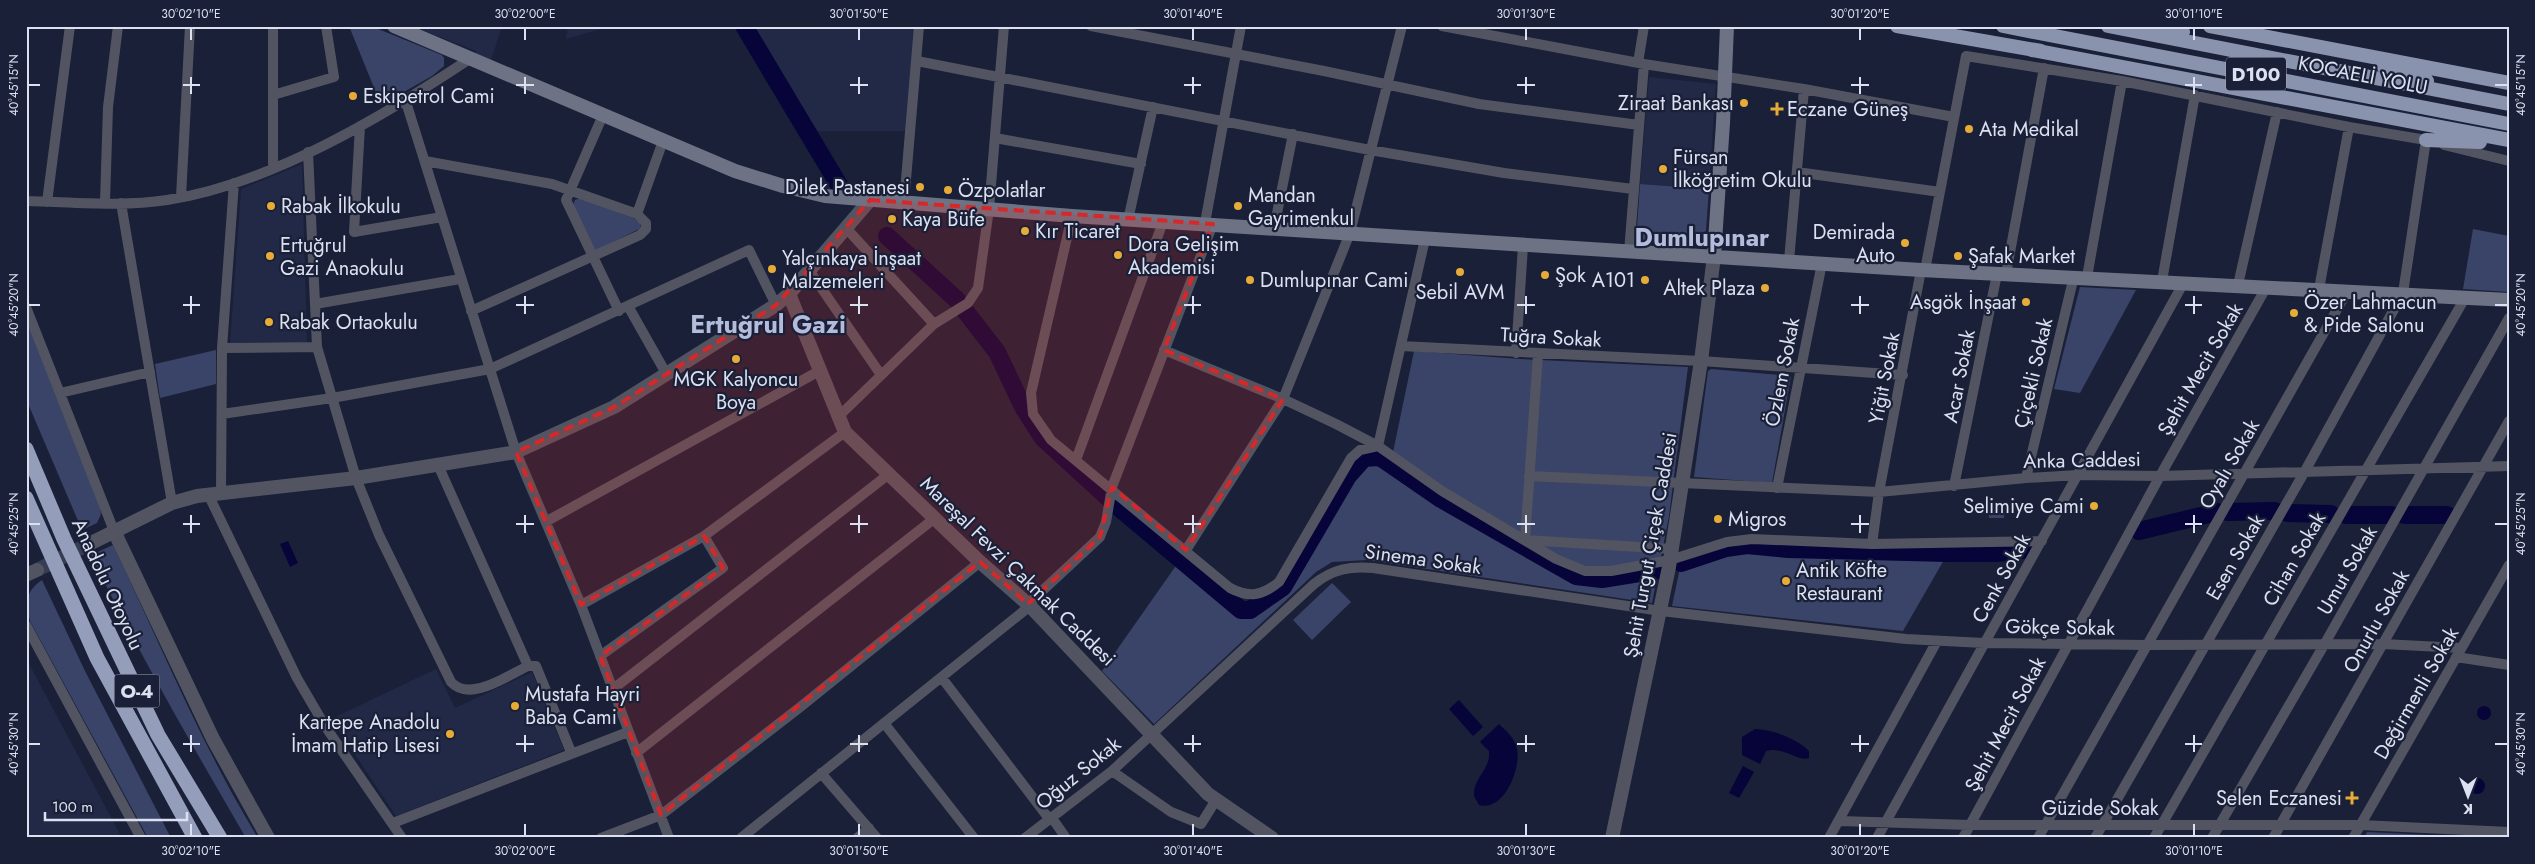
<svg xmlns="http://www.w3.org/2000/svg" width="2535" height="864" font-family="Jost,sans-serif">
<style>
.built{fill:#212946}
.green{fill:#3a4468}
.water{fill:#060439}
.lines{fill:none;stroke-linecap:round;stroke-linejoin:round}
.river{stroke:#060439;stroke-width:18}
.tertiary-tunnel{stroke:#373d53;stroke-width:14;stroke-dasharray:14 7;stroke-linecap:butt}
.minor{stroke:#525561;stroke-width:10}
.tertiary{stroke:#525561;stroke-width:14}
.secondary{stroke:#6d7385;stroke-width:14}
.trunk{stroke:#8a93ae;stroke-width:14}
.motorway{stroke:#949dba;stroke-width:15}
.marked{fill:#d62828;fill-opacity:0.2;stroke:#d62828;stroke-width:4;stroke-dasharray:10 6;stroke-linejoin:round}
.ticks{fill:none;stroke:#dce1f1;stroke-width:2}
.poi-dot{fill:#e7ac37;stroke:#1a2037;stroke-width:2}
.labels{text-anchor:middle;stroke-width:4.5;stroke-linejoin:round;paint-order:stroke}
.shield{fill:#1a2037;stroke:#a2a7b9;stroke-width:1}
.shield-label{font-size:19px;font-weight:bold;fill:#dce1f1}
.street-label{font-size:20px;fill:#dce1f1;stroke:#1a2037}
.poi-label{font-size:20px;fill:#dce1f1;stroke:#1a2037;text-anchor:start}
.district-label{font-size:25px;font-weight:bold;fill:#b3bddb;stroke:#1a2037}
.neatline{fill:none;stroke:#dce1f1;stroke-width:2}
.ticks-label{font-size:12px;text-anchor:middle;fill:#dce1f1}
</style>
<rect width="100%" height="100%" fill="#1a2037"/>
<path class="built" d="M412 26H502L491 60 475 55 476 51Z
M568 26H612L566 39Z
M747 26H915L907 131H811Z
M1649 77 1716 84 1709 189 1640 184Z
M302 164 307 342 230 343 241 189Z
M26 658 122 838H26Z
M436 669 455 708 532 672 564 750 396 816 331 719Z"/>
<path class="green" d="M349 26H371L442 55 444 58V66L432 76 381 105Z
M1640 184 1709 189 1706 231C1681 250 1666 244 1636 242Z
M580 198 633 218 640 223 641 228 595 251 573 205 575 200Z
M2473 229 2509 236V292L2463 289Z
M2080 287 2136 290 2080 393 2054 389Z
M26 320 100 508 101 514 97 523 82 530 26 399Z
M216 350V384L160 398 155 364Z
M1414 351 1520 359 1688 367 1669 516 1652 603 1367 560 1332 562 1316 572 1154 724 1102 671 1180 560 1241 610C1258 613 1280 591 1290 579L1348 476C1363 456 1368 454 1391 462Z
M1711 369 1791 376 1772 483 1694 477 1708 371Z
M1989 503 2005 504 2004 518H1989Z
M113 545C160 643 201 745 258 838H246C192 745 138 652 91 555Z
M1748 545 1788 549 1948 553 1903 631 1672 606 1681 563 1726 548Z
M42 580 85 671 171 838H148L30 621C25 602 26 591 42 580Z
M1332 583 1351 602 1312 640 1293 620Z
M2367 832 2493 838H2364Z"/>
<path class="water" d="M288 541 298 563 290 567 280 544Z
M1459 700 1483 727 1473 736 1449 709Z
M2477 713a7 7 0 1 1 14 0a7 7 0 1 1-14 0Z
M1499 724C1506 731 1515 738 1517 749 1521 769 1504 812 1479 805L1474 796C1473 777 1491 770 1489 751L1480 742Z
M1755 729C1773 730 1796 738 1809 751V758C1798 762 1783 746 1766 751L1760 764 1742 755V737Z
M1743 766 1754 772 1739 798 1729 793Z
M2469 786a8 8 0 1 1 16 0a8 8 0 1 1-16 0Z"/>
<g class="lines">
<path class="river" d="M744 26 842 190
M887 236 957 300
M966 312 997 352 1023 407 1043 438 1116 505 1241 610H1250L1283 587 1348 476 1364 458 1377 457 1383 459 1441 499 1576 576 1602 579 1658 570
M2228 512 2275 511
M2287 513 2331 514
M2346 515H2392
M2404 515H2447
M2139 531 2217 512
M1681 563 1726 548 1747 545 1788 549 1948 553H1996L2030 549"/>
<path class="tertiary-tunnel" d="M37 570 87 545"/>
<path class="minor" d="M273 26V167
M1091 26 1324 71 1479 104 1639 125
M1442 26 1644 64 1804 89 1954 117
M917 61 1370 150 1504 173 1633 189
M1638 63 1644 26
M273 95 334 77 326 26
M405 99 516 452 581 605 669 838
M603 115 566 200 619 311
M360 126 354 232 442 217
M995 138 1141 164
M2444 145 2509 161
M308 152 317 347 356 478 379 535 451 682C470 703 508 675 528 666H536L571 752
M425 161 552 184 637 214 646 223V229L640 235 471 311
M1797 172 1940 192
M181 197 190 26
M26 201C72 202 121 207 167 200 271 184 384 116 471 58
M47 202 70 26
M105 202 108 107 118 26
M121 203 172 503
M904 203 919 26
M637 214 663 141
M1072 216 1031 393 1033 414 1051 440 1230 588C1249 598 1262 596 1279 582L1351 458 1360 450 1378 446
M1128 220 1153 107
M1205 223 1241 26
M846 228 934 324
M1274 228 1293 134
M1629 252 1644 64
M1789 261 1804 89
M809 270 881 375
M1925 270 1966 56 2122 81 2349 127 2426 140 2403 293 2305 471 2095 838
M2006 274 2044 68
M2087 277 2122 81
M2162 281 2195 95
M2238 285 2277 112
M2319 289 2349 127
M315 304 460 279
M628 306 667 375
M26 307 114 531
M1401 346 1701 361 1903 375
M222 348 317 347
M1164 350 1283 399 1336 424 1378 446 1442 491 1556 559 1585 571H1611L1670 560 1727 542 1752 539 1872 544 2042 541
M1516 353 1523 246
M1538 354 1525 540 1672 549
M60 393 150 372
M222 414 332 398 490 369 749 250 776 305
M839 416 934 324 968 303 978 288 989 209 1004 26
M1378 446 1425 239
M1076 460 1163 222
M438 465 528 666
M1529 476 1879 492 2026 478 2078 475 2160 476 2509 466
M2026 478 2074 276
M1954 486 1997 274
M1777 488 1822 263
M221 493 222 348 234 183
M208 494 297 678 325 726 402 838
M547 521 821 370
M1872 544 1879 492 1921 270
M1186 550 1283 399 1350 233 1402 26
M1028 604 1100 537 1106 522 1112 487 1213 224
M581 605 704 536 845 432
M26 625 141 838
M600 656 723 568 704 536
M2456 657 2509 665
M942 678 1050 820
M613 689 889 474
M884 723 974 838
M636 753 935 518
M1112 771 1171 812 1201 824 1216 800
M821 773 877 838
M1052 818 1066 838
M1839 821 1970 825H2361L2509 832
M393 823 628 732
M601 838 661 815 799 708 980 562
M741 838 1030 606
M857 838 869 828
M1025 838 1112 771 1314 584C1333 569 1350 566 1373 568L1661 611 1906 639 1984 643 2146 645 2383 644 2461 648
M1829 838 1937 641
M1877 838 2184 282
M1963 838 2160 476 2267 286
M2038 838 2348 290
M2154 838 2465 298
M2212 838 2324 645 2509 318
M2273 838 2509 421
M2353 838 2509 565"/>
<path class="tertiary" d="M789 294 845 432 980 562 1030 606 1208 794 1272 838
M114 531 213 739 268 838
M87 545 172 503 197 496 356 478 516 452 614 407 776 305 789 294 870 200
M26 575 37 570
M1612 838 1669 567 1701 361 1714 256"/>
<path class="secondary" d="M394 26 735 171 783 186 825 196 1072 216 1921 270 2509 300
M1714 256 1723 123 1727 26"/>
<path class="trunk" d="M1897 26 2041 51
M2003 26 2509 124
M2108 26 2509 104
M2161 26 2183 32
M2210 26 2509 83
M2032 50 2509 140
M2384 67 2427 81
M2426 140 2480 142"/>
<path class="motorway" d="M26 449 64 539 158 735 220 838
M26 498 97 658 195 838"/>
</g>
<path class="marked" d="M870 200 1213 224 1164 350 1283 399 1186 550 1112 487 1100 537 1028 604 980 562 661 815 600 656 723 568 704 536 581 605 516 452 614 407 776 305Z"/>
<path class="ticks" d="M191 28V40M525 28V40M859 28V40M1193 28V40M1526 28V40M1860 28V40M2194 28V40M191 77V94M525 77V94M859 77V94M1193 77V94M1526 77V94M1860 77V94M2194 77V94M28 85H40M183 85H200M516 85H534M850 85H868M1184 85H1201M1517 85H1535M1851 85H1869M2185 85H2202M2495 85H2508M191 296V314M525 296V314M859 296V314M1193 296V314M1526 296V314M1860 296V314M2194 296V314M28 305H40M183 305H200M516 305H534M850 305H868M1184 305H1201M1517 305H1535M1851 305H1869M2185 305H2202M2495 305H2508M191 515V533M525 515V533M859 515V533M1193 515V533M1526 515V533M1860 515V533M2194 515V533M28 524H40M183 524H200M516 524H534M850 524H868M1184 524H1201M1517 524H1535M1851 524H1869M2185 524H2202M2495 524H2508M191 735V752M525 735V752M859 735V752M1193 735V752M1526 735V752M1860 735V752M2194 735V752M28 744H40M183 744H200M516 744H534M850 744H868M1184 744H1201M1517 744H1535M1851 744H1869M2185 744H2202M2495 744H2508M191 824V836M525 824V836M859 824V836M1193 824V836M1526 824V836M1860 824V836M2194 824V836"/>
<g class="poi-dot">
<circle cx="353" cy="96" r="5"/>
<circle cx="1744" cy="103" r="5"/>
<path d="M1774.5 101.5h5v5h5v5h-5v5h-5v-5h-5v-5h5z"/>
<circle cx="1969" cy="129" r="5"/>
<circle cx="1663" cy="169" r="5"/>
<circle cx="920" cy="187" r="5"/>
<circle cx="948" cy="190" r="5"/>
<circle cx="271" cy="206" r="5"/>
<circle cx="1238" cy="206" r="5"/>
<circle cx="892" cy="219" r="5"/>
<circle cx="1025" cy="231" r="5"/>
<circle cx="1905" cy="243" r="5"/>
<circle cx="1118" cy="255" r="5"/>
<circle cx="270" cy="256" r="5"/>
<circle cx="1958" cy="256" r="5"/>
<circle cx="772" cy="269" r="5"/>
<circle cx="1460" cy="272" r="5"/>
<circle cx="1545" cy="275" r="5"/>
<circle cx="1250" cy="280" r="5"/>
<circle cx="1645" cy="280" r="5"/>
<circle cx="1765" cy="288" r="5"/>
<circle cx="2026" cy="302" r="5"/>
<circle cx="2294" cy="313" r="5"/>
<circle cx="269" cy="322" r="5"/>
<circle cx="736" cy="359" r="5"/>
<circle cx="2094" cy="506" r="5"/>
<circle cx="1718" cy="519" r="5"/>
<circle cx="1786" cy="581" r="5"/>
<circle cx="515" cy="706" r="5"/>
<circle cx="450" cy="734" r="5"/>
<path d="M2349.5 790.5h5v5h5v5h-5v5h-5v-5h-5v-5h5z"/>
</g>
<g class="labels">
<g class="shield">
<rect x="2226" y="57.5" width="60" height="33" rx="4"/>
<rect x="114.5" y="674.5" width="45" height="33" rx="4"/>
</g>
<g class="shield-label">
<text x="2256" y="81">D100</text>
<text x="137" y="698">O-4</text>
</g>
<g class="street-label">
<text transform="translate(2363 75) rotate(11)" y="7">KOCAELİ YOLU</text>
<text transform="translate(1551 337) rotate(3)" y="7">Tuğra Sokak</text>
<text transform="translate(2200 369) rotate(-60)" y="7">Şehit Mecit Sokak</text>
<text transform="translate(1782 372) rotate(-79)" y="7">Özlem Sokak</text>
<text transform="translate(2033 373) rotate(-77)" y="7">Çiçekli Sokak</text>
<text transform="translate(1959 376) rotate(-79)" y="7">Acar Sokak</text>
<text transform="translate(1884 378) rotate(-79)" y="7">Yiğit Sokak</text>
<text transform="translate(2082 460) rotate(-1)" y="7">Anka Caddesi</text>
<text transform="translate(2229 464) rotate(-60)" y="7">Oyalı Sokak</text>
<text transform="translate(1650 545) rotate(-80)" y="7">Şehit Turgut Çiçek Caddesi</text>
<text transform="translate(2235 557) rotate(-60)" y="7">Esen Sokak</text>
<text transform="translate(1423 559) rotate(8)" y="7">Sinema Sokak</text>
<text transform="translate(2294 559) rotate(-60)" y="7">Cihan Sokak</text>
<text transform="translate(2347 570) rotate(-60)" y="7">Umut Sokak</text>
<text transform="translate(1018 571) rotate(44)" y="7">Mareşal Fevzi Çakmak Caddesi</text>
<text transform="translate(2001 578) rotate(-61)" y="7">Cenk Sokak</text>
<text transform="translate(108 584) rotate(65)" y="7">Anadolu Otoyolu</text>
<text transform="translate(2376 621) rotate(-61)" y="7">Onurlu Sokak</text>
<text transform="translate(2060 627) rotate(1)" y="7">Gökçe Sokak</text>
<text transform="translate(2416 693) rotate(-60)" y="7">Değirmenli Sokak</text>
<text transform="translate(2005 724) rotate(-62)" y="7">Şehit Mecit Sokak</text>
<text transform="translate(1078 773) rotate(-39)" y="7">Oğuz Sokak</text>
<text x="2100" y="815">Güzide Sokak</text>
</g>
<g class="poi-label">
<text x="363" y="103">Eskipetrol Cami</text>
<text x="1734" y="110" text-anchor="end">Ziraat Bankası</text>
<text x="1787" y="116">Eczane Güneş</text>
<text x="1979" y="136">Ata Medikal</text>
<text x="1673" y="164">Fürsan<tspan x="1673" dy="23">İlköğretim Okulu</tspan></text>
<text x="910" y="194" text-anchor="end">Dilek Pastanesi</text>
<text x="958" y="197">Özpolatlar</text>
<text x="1248" y="202">Mandan<tspan x="1248" dy="23">Gayrimenkul</tspan></text>
<text x="281" y="213">Rabak İlkokulu</text>
<text x="902" y="226">Kaya Büfe</text>
<text x="1035" y="238">Kır Ticaret</text>
<text x="1895" y="239" text-anchor="end">Demirada<tspan x="1895" dy="23">Auto</tspan></text>
<text x="1128" y="251">Dora Gelişim<tspan x="1128" dy="23">Akademisi</tspan></text>
<text x="280" y="252">Ertuğrul<tspan x="280" dy="23">Gazi Anaokulu</tspan></text>
<text x="1968" y="263">Şafak Market</text>
<text x="782" y="265">Yalçınkaya İnşaat<tspan x="782" dy="23">Malzemeleri</tspan></text>
<text x="1555" y="282">Şok</text>
<text x="1260" y="287">Dumlupınar Cami</text>
<text x="1635" y="287" text-anchor="end">A101</text>
<text x="1755" y="295" text-anchor="end">Altek Plaza</text>
<text x="1460" y="299" text-anchor="middle">Sebil AVM</text>
<text x="2016" y="309" text-anchor="end">Asgök İnşaat</text>
<text x="2304" y="309">Özer Lahmacun<tspan x="2304" dy="23">&amp; Pide Salonu</tspan></text>
<text x="279" y="329">Rabak Ortaokulu</text>
<text x="736" y="386" text-anchor="middle">MGK Kalyoncu<tspan x="736" dy="23">Boya</tspan></text>
<text x="2084" y="513" text-anchor="end">Selimiye Cami</text>
<text x="1728" y="526">Migros</text>
<text x="1796" y="577">Antik Köfte<tspan x="1796" dy="23">Restaurant</tspan></text>
<text x="525" y="701">Mustafa Hayri<tspan x="525" dy="23">Baba Cami</tspan></text>
<text x="440" y="729" text-anchor="end">Kartepe Anadolu<tspan x="440" dy="23">İmam Hatip Lisesi</tspan></text>
<text x="2342" y="805" text-anchor="end">Selen Eczanesi</text>
</g>
<g class="district-label">
<text x="1702" y="246">Dumlupınar</text>
<text x="768" y="333">Ertuğrul Gazi</text>
</g>
</g>
<rect width="2535" height="864" fill="none" stroke="#1a2037" stroke-width="55"/>
<g transform="translate(2468 796) rotate(180)" stroke="#1a2037" stroke-width="4" paint-order="stroke">
<path d="M0-4L9 19L0 12L-9 19Z" fill="#dce1f1"/>
<text y="-8" font-size="14" font-weight="bold" text-anchor="middle" fill="#dce1f1">K</text>
</g>
<path d="M45 812v8h142v-8" fill="none" stroke="#dce1f1" stroke-width="2.5"/>
<text x="52" y="812" font-size="15" fill="#dce1f1" stroke="#1a2037" stroke-width="4" paint-order="stroke">100 m</text>
<rect x="28" y="28" width="2480" height="808" class="neatline"/>
<g class="ticks-label">
<text x="191" y="18">30°02'10"E</text>
<text x="525" y="18">30°02'00"E</text>
<text x="859" y="18">30°01'50"E</text>
<text x="1193" y="18">30°01'40"E</text>
<text x="1526" y="18">30°01'30"E</text>
<text x="1860" y="18">30°01'20"E</text>
<text x="2194" y="18">30°01'10"E</text>
<text transform="translate(2521 85) rotate(-90)" y="4">40°45'15"N</text>
<text transform="translate(14 85) rotate(-90)" y="4">40°45'15"N</text>
<text transform="translate(2521 305) rotate(-90)" y="4">40°45'20"N</text>
<text transform="translate(14 305) rotate(-90)" y="4">40°45'20"N</text>
<text transform="translate(2521 524) rotate(-90)" y="4">40°45'25"N</text>
<text transform="translate(14 524) rotate(-90)" y="4">40°45'25"N</text>
<text transform="translate(2521 744) rotate(-90)" y="4">40°45'30"N</text>
<text transform="translate(14 744) rotate(-90)" y="4">40°45'30"N</text>
<text x="191" y="855">30°02'10"E</text>
<text x="525" y="855">30°02'00"E</text>
<text x="859" y="855">30°01'50"E</text>
<text x="1193" y="855">30°01'40"E</text>
<text x="1526" y="855">30°01'30"E</text>
<text x="1860" y="855">30°01'20"E</text>
<text x="2194" y="855">30°01'10"E</text>
</g>
</svg>
